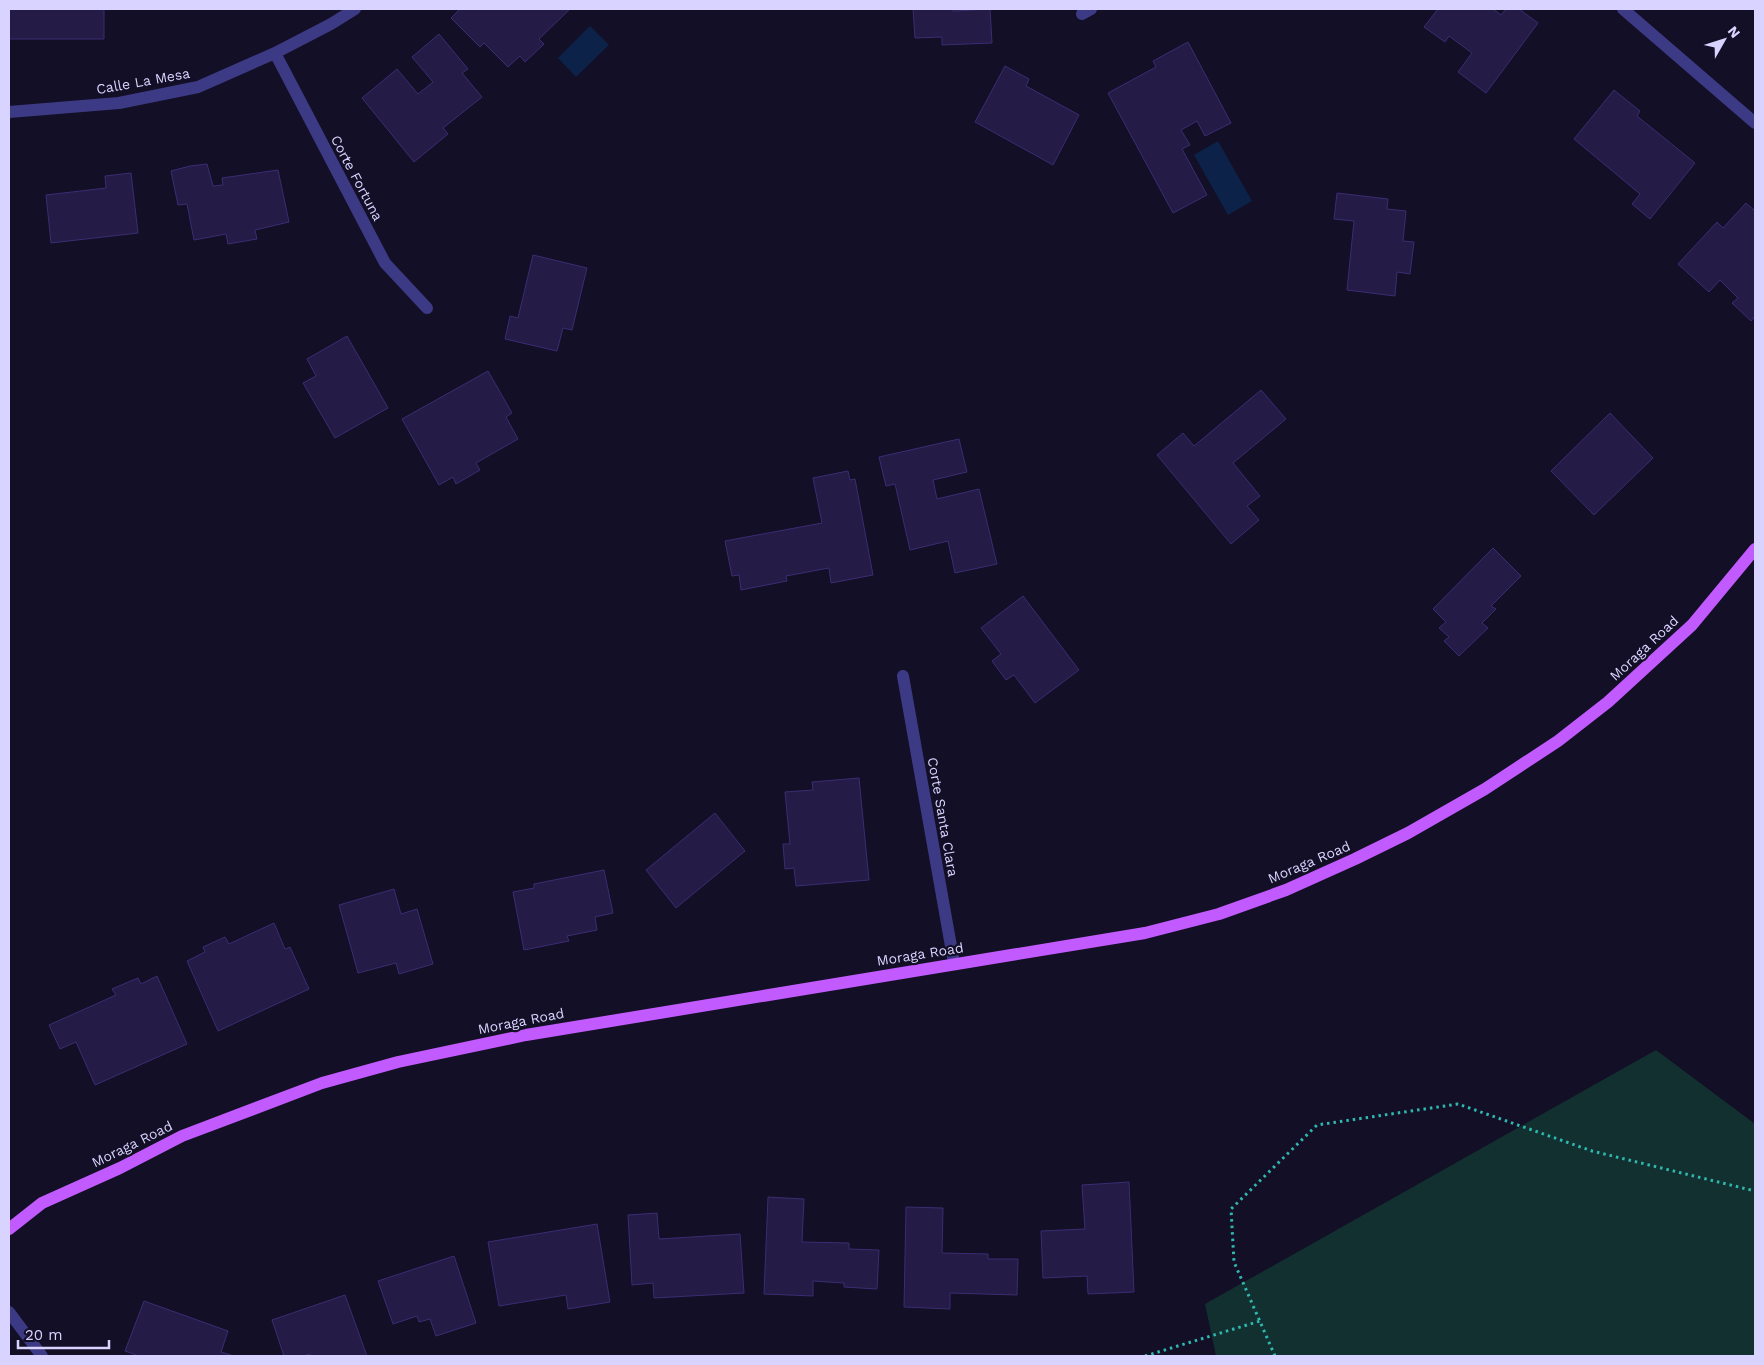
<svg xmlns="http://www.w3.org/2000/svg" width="1764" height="1365" font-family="'Work Sans',sans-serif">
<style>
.green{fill:#12302f}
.water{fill:#0c2248}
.building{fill:#241b47;stroke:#3b2d73}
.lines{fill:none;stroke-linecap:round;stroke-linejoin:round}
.path{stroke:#2fb8b0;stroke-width:3;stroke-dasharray:2.5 4;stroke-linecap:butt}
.minor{stroke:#3d3a85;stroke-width:12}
.major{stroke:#c25bff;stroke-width:12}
.labels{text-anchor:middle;stroke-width:4.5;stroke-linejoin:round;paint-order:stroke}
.street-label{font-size:14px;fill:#d9d4ff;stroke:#130f26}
</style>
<rect width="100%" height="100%" fill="#130f26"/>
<path class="green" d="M1656 1050 1755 1124V1356H1216L1205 1304Z"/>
<path class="water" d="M590 26 609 45 576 77 558 58Z
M1218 141 1252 201 1228 215 1194 155Z"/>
<path class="building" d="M9 9H104V39H9Z
M460 9H570L539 39 544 44 525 62 520 56 508 67 484 43 480 47 451 18Z
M913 9H953V11L990 9 992 43 942 45V37L915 38Z
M1438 9H1493L1501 15 1506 9H1519L1538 23 1486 93 1458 72 1472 53 1449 36 1445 42 1424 27Z
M439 34 468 69 462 73 482 97 443 128 448 134 414 162 362 98 397 69 418 94 433 82 412 57Z
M1188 42 1231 123 1205 136 1197 121 1181 130 1190 145 1182 149 1207 195 1173 213 1108 93 1156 67 1153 61Z
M1005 66 1029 79 1026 86 1079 115 1053 165 975 122Z
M1614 90 1640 111 1637 116 1695 163 1650 219 1632 204 1640 194 1574 139Z
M207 164 213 186 223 185 222 178 278 170 289 222 255 230 257 239 228 244 226 234 194 240 187 204 178 205 171 171 190 166Z
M131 173 138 233 51 243 46 195 106 188 105 176Z
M1337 193 1388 199 1387 209 1406 211 1403 241 1414 242 1410 274 1397 272 1395 296 1347 290 1354 221 1334 219Z
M1746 203 1755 211V316L1751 321 1732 303 1738 298 1720 280 1709 292 1678 264 1717 222 1723 228Z
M533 255 587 268 572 330 563 328 557 351 505 339 510 316 518 318Z
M347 336 388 408 335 438 303 383 316 376 307 359Z
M488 371 512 413 506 417 518 439 476 463 480 470 456 484 453 477 439 485 402 419Z
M1261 390 1286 419 1233 463 1260 496 1247 506 1259 520 1231 544 1157 455 1183 433 1194 446Z
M1610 413 1653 458 1594 515 1551 471Z
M959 439 967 472 933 480 937 499 979 489 997 564 955 573 948 541 910 550 895 484 886 486 879 457Z
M848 471 850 480 855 479 873 575 831 583 829 568 786 576 787 581 741 590 739 575 732 576 725 541 822 523 813 478Z
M1493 548 1521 576 1491 606 1496 609 1482 623 1488 628 1459 656 1444 641 1449 637 1439 628 1446 622 1433 609Z
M1023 596 1079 670 1035 703 1014 675 1006 680 992 661 1001 654 981 628Z
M859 778 869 880 796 886 794 868 785 869 783 844H790L785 792 813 790 812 782Z
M715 813 745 851 676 908 646 870Z
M604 870 613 913 595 917 597 930 567 936 569 941 524 950 513 892 534 888V884Z
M394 889 401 914 417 909 433 964 399 974 396 963 358 973 339 905Z
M274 923 285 949 290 947 309 989 218 1031 187 961 205 952 203 947 225 937 229 944Z
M157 976 187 1044 95 1085 76 1042 60 1049 49 1025 116 995 112 989 138 978 141 984Z
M1129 1182 1134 1292 1088 1294 1087 1276 1043 1278 1041 1231 1085 1229 1082 1185Z
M768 1197 804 1199 802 1242 849 1243V1249L879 1250 877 1289 844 1287V1283L813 1281V1296L764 1294Z
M906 1207 943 1208 942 1253 988 1254V1259H1018L1017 1295 950 1293V1309L904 1307Z
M657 1213 659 1239 740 1234 744 1293 654 1298 653 1283 632 1285 628 1215Z
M597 1224 610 1302 568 1309 566 1295 499 1306 488 1242Z
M454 1256 476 1323 436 1336 430 1319 419 1322 417 1316 393 1324 378 1281Z
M345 1295 367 1356H311L310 1354 303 1356H284L272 1320Z
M144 1301 228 1331 221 1352 234 1356H139L125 1351Z"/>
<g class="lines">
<path class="path" d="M1145 1356 1260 1321
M1275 1356 1234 1262 1231 1209 1317 1125 1458 1104 1592 1151 1755 1191"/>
<path class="minor" d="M1623 9 1755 123
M1082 14 1091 9
M275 53 385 263 427 308
M9 112 119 103 198 87 275 53 331 24 355 9
M903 676 954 963
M9 1312 42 1356"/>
<path class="major" d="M9 1229 42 1203 120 1168 182 1136 322 1083 398 1062 526 1035 1145 933 1219 914 1286 890 1355 859 1408 833 1485 789 1558 741 1608 702 1692 625 1755 549"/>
</g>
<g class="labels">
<g class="street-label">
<text transform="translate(143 81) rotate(-10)" y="5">Calle La Mesa</text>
<text transform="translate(357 178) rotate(62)" y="5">Corte Fortuna</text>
<text transform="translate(1644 648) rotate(-43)" y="5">Moraga Road</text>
<text transform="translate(943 817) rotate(80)" y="5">Corte Santa Clara</text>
<text transform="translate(1309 862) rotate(-23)" y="5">Moraga Road</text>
<text transform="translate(920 954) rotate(-9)" y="5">Moraga Road</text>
<text transform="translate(521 1021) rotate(-11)" y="5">Moraga Road</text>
<text transform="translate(132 1144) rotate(-26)" y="5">Moraga Road</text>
</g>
</g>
<rect width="1764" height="1365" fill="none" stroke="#d9d4ff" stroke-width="20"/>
<g transform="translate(1724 40) rotate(51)" stroke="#130f26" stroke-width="4" paint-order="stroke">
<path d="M0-4L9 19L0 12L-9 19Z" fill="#d9d4ff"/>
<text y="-8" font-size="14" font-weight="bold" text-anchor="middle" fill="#d9d4ff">N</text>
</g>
<path d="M18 1340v8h91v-8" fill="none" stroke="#d9d4ff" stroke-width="2.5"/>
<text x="25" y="1340" font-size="15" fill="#d9d4ff" stroke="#130f26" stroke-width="4" paint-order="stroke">20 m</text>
</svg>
